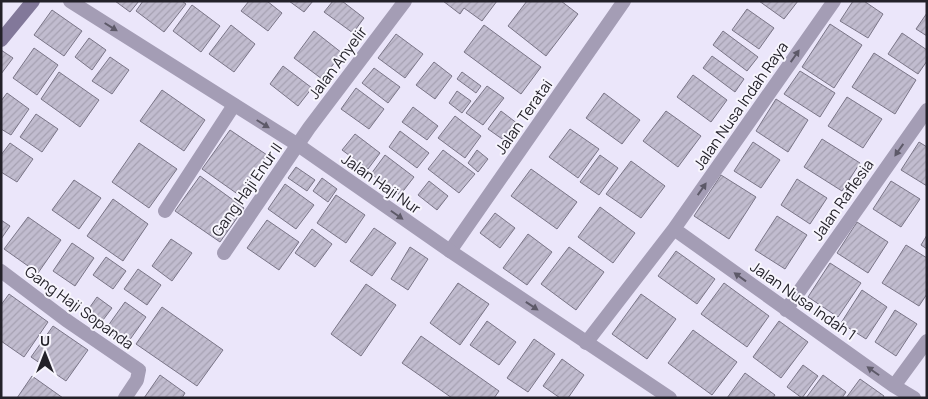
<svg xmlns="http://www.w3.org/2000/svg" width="928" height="399" font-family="Manrope,sans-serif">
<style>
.building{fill:url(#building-hatch);stroke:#7a7587}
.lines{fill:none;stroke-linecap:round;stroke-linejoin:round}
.minor{stroke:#a49db5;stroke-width:14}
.tertiary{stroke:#a49db5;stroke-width:14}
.secondary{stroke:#82789a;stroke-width:14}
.oneway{fill:#5d5968}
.labels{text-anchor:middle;stroke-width:4;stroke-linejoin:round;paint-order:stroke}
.street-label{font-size:15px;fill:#232129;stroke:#f7f5fd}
</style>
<defs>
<pattern id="building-hatch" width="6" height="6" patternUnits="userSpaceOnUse" patternTransform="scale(1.25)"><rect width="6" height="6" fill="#c1bccf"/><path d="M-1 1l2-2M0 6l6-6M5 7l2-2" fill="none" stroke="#a6a1b2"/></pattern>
</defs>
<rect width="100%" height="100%" fill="#ebe6fa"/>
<path class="building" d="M115 1H139L130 12Z
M143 1H182L186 4 164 32 136 11Z
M249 1H267L282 13 268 31 241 11Z
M289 1H313L304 12Z
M333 1H342L364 18 353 33 324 12Z
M443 1H497L482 21 464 8 460 14Z
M527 1H561L578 14 546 56 508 26Z
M759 1H798L784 19Z
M853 1H864L883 14 868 38 840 21Z
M192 5 220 26 201 52 173 31Z
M747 9 774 28 759 49 732 30Z
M52 10 82 31 64 56 34 35Z
M927 13V36L916 29Z
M830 24 862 45 834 88 802 67Z
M231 25 255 44 234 72 209 54Z
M484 25 541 67 521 94 464 52Z
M314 31 342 53 322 79 294 58Z
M723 31 758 57 747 71 713 45Z
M902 33 927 50V61L918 74 888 54Z
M396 34 423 54 405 78 378 58Z
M89 38 106 50 92 70 75 57Z
M34 48 58 65 37 95 13 78Z
M1 50 13 58 1 74Z
M874 53 916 80 895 114 852 87Z
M712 56 744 79 735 92 703 68Z
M110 57 129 70 112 94 92 81Z
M434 62 452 76 435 99 416 85Z
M283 66 312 88 298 106 270 84Z
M374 68 400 87 388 103 362 83Z
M800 71 835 93 820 117 784 94Z
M59 72 99 100 80 127 41 99Z
M462 72 481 86 476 93 457 79Z
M693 75 727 100 711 122 677 97Z
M487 86 504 98 483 125 466 113Z
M356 88 384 109 369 129 341 109Z
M162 90 205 120 184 151 140 121Z
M457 91 471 101 462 113 449 103Z
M7 93 29 109 11 135 1 129V101Z
M604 93 640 120 622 144 586 118Z
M847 97 882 119 863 148 828 126Z
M776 99 808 120 788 152 756 131Z
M413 107 438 126 427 140 402 122Z
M501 111 518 124 505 141 488 129Z
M666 111 701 136 678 167 643 141Z
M36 114 58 129 42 152 20 137Z
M455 116 481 136 465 158 438 138Z
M570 129 599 149 578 178 549 157Z
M230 130 267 155 239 195 202 169Z
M400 131 429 153 417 168 389 147Z
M355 134 380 153 368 169 342 150Z
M822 139 860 163 842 191 804 167Z
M753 142 780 160 761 188 734 171Z
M919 142 927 147V186L901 170Z
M10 143 33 159 17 182 1 172V155Z
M139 143 177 169 149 208 112 182Z
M443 150 475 174 459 193 428 169Z
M477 150 488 159 478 172 468 163Z
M385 155 414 177 400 195 371 174Z
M600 155 618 168 599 195 580 182Z
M631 161 665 186 641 218 606 194Z
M296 167 315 180 307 191 288 178Z
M531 169 577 202 557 229 511 196Z
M721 175 756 197 729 239 694 216Z
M200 176 244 208 220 242 175 211Z
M322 178 337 189 328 202 313 191Z
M797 179 827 198 810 224 781 205Z
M74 180 101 198 79 229 52 210Z
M429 181 448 196 437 210 418 195Z
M891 181 920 199 901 227 873 209Z
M285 184 314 205 296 229 268 209Z
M336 195 365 215 346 243 317 223Z
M113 199 148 224 123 261 87 236Z
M600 207 635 233 613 263 578 237Z
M495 213 515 228 500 248 480 233Z
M777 216 807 235 785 269 755 250Z
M28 217 61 240 38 273 4 249Z
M1 220 10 226 1 239Z
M267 220 299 242 279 270 247 248Z
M857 222 888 242 868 273 837 253Z
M374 228 396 243 372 276 350 261Z
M312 229 332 244 315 267 295 253Z
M528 234 552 252 527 285 503 268Z
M927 235V249L921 245Z
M171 239 192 253 172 281 152 266Z
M72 243 94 258 75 286 53 271Z
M906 245 927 258V294L919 306 882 283Z
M410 247 428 259 408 290 391 279Z
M569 247 604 272 576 310 541 284Z
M676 251 715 279 697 304 658 276Z
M106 257 126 271 113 289 93 275Z
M830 263 861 283 838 317 808 297Z
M138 269 161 285 147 305 124 289Z
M458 283 489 304 460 345 430 323Z
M724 283 769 316 747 347 701 314Z
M366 284 396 305 361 356 331 334Z
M862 290 887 307 866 339 841 323Z
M9 294 48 322 24 357 1 341V305Z
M641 294 676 319 647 359 612 334Z
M97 297 112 308 100 324 85 314Z
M125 302 146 317 126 345 105 330Z
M162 307 223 350 197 386 136 344Z
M895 310 917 324 896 356 875 342Z
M487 321 516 342 499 365 470 345Z
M779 321 808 342 781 378 753 357Z
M53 326 88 350 66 381 31 357Z
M693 330 737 362 712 395 668 363Z
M421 336 499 391 494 398H452L402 363Z
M534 339 555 354 528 392 507 378Z
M562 359 584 375 568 398H560L543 386Z
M803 365 818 376 802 398 787 387Z
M745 373 775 395 773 398H727Z
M160 375 185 393 182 398H144Z
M823 375 846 392 842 398H806Z
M32 376 63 398H17Z
M860 379 884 396 883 398H846Z"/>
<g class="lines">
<path class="minor" d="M165 211 234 105
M674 229 894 386 914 398
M450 251 624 1
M224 253 309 128 405 1
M1 271 66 320 139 370 137 380 125 398
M786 310 927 110
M586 343 674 229 834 1
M894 386 927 341"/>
<path class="tertiary" d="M70 1 298 145 450 251 670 398"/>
<path class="secondary" d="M1 40 33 1"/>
</g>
<defs><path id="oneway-solid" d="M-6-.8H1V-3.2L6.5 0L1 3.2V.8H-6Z" transform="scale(1.25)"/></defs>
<g class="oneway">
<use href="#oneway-solid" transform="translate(111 27) rotate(32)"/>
<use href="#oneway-solid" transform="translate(795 56) rotate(-55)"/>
<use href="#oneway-solid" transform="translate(263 124) rotate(32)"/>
<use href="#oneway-solid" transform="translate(899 150) rotate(125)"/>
<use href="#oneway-solid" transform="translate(702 189) rotate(-55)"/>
<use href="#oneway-solid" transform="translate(397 215) rotate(35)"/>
<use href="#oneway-solid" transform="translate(740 277) rotate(-144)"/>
<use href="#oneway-solid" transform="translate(532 306) rotate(34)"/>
<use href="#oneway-solid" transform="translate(873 371) rotate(-145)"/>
</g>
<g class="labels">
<g class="street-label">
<text transform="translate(338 63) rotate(-53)" y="5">Jalan Anyelir</text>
<text transform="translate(741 106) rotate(-55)" y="5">Jalan Nusa Indah Raya</text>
<text transform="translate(524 117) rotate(-55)" y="5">Jalan Teratai</text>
<text transform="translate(381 184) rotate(35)" y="5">Jalan Haji Nur</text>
<text transform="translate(247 190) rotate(-55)" y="5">Gang Haji Enur II</text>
<text transform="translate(843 200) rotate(-55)" y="5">Jalan Raflesia</text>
<text transform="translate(803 301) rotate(35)" y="5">Jalan Nusa Indah 1</text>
<text transform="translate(79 308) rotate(36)" y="5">Gang Haji Sopanda</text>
</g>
</g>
<rect width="928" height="399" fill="none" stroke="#232129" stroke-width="5"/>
<g transform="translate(45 354)" stroke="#f7f5fd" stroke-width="4" paint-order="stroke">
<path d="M0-4L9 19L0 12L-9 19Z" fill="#232129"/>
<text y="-8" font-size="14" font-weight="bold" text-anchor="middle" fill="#232129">U</text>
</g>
</svg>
